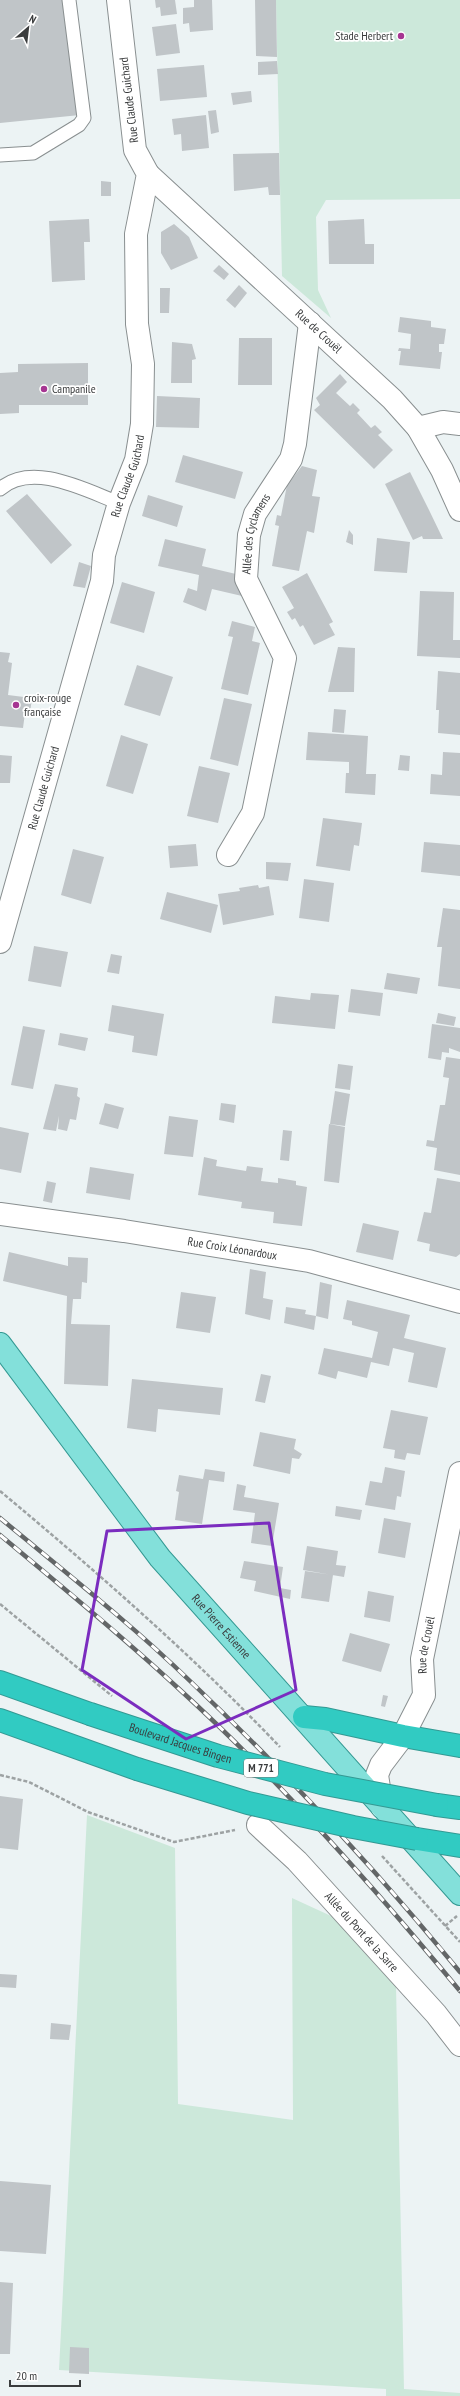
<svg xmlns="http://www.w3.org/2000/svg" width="460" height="2396" font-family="'PT Sans Narrow',sans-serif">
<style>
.green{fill:#cce8da}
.building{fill:#c0c5c8}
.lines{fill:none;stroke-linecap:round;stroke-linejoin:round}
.lane-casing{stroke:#898f90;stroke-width:15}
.street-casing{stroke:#898f90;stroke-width:24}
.primary-casing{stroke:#349993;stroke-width:24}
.highway-casing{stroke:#349993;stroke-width:24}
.path{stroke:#9da2a3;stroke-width:2.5;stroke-dasharray:4 2;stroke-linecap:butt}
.lane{stroke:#fff;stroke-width:13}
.street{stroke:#fff;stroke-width:22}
.primary{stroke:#83e0da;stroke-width:22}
.highway{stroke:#31cbc2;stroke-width:22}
.rail-casing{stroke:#636667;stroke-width:4.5}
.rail{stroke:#fff;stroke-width:3;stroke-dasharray:9;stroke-linecap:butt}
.highway-bridge-casing{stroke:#349993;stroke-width:24;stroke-linecap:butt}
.highway-bridge{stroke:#31cbc2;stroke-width:22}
.marked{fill:none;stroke:#7b2cbf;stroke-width:3;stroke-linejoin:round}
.poi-dot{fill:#a63592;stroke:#fff;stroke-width:1.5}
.labels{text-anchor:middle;stroke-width:3.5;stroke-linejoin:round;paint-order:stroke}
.shield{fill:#fff;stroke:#757677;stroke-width:1}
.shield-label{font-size:11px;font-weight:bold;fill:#3a3c3d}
.poi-label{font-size:12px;fill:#3a3c3d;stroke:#fff;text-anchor:start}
.street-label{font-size:12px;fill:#3a3c3d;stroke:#fff}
</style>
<rect width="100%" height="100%" fill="#ecf3f4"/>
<path class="green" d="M276 0H460V199L326 200 316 217 318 290 331 318 282 276Z
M87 1815 175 1848 178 2104 293 2120 292 1898 342 1921 396 1985 404 2389 460 2393V2396H386V2389L59 2370Z"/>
<path class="building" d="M0 0H65L80 115 0 123Z
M155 0H175L177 14 161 16 160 7 156 8Z
M194 0H212L213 30 190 32 189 23 183 24V8L194 7Z
M255 0H276L277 57 256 56Z
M176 24 180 53 156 56 152 27Z
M277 61 278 74 258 75V62Z
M204 65 207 97 160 101 157 69Z
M251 91 252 102 233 105 231 93Z
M216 110 219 132 211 134 208 111Z
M206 115 209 148 182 151 181 134 174 135 172 119Z
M279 153 280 195H269L268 187 234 191 233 154Z
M101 181 111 182V196H101Z
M89 219 90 242H84L85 280 52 282 49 221Z
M364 219 365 244H374V264H329L328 221Z
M174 224 189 237 198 258 171 270 161 253V232Z
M219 265 229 274 224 280 213 271Z
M239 285 247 293 235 308 226 300Z
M160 288H170L169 313H160Z
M400 317 431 321V327L446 329 444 344H439V352H442L440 369 399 365 401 351H398L399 348 410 349 411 334 398 332Z
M239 338H272V385H238Z
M172 342 192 344 196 359 192 360V383H171Z
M88 363V405H19V413L0 414V373L18 372V364Z
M340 374 347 382 336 393 350 406 353 403 360 410 357 413 371 428 375 425 382 432 378 435 393 450 374 469 314 410 320 405 316 398Z
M157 396 200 398 199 428 156 427Z
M183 455 243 472 235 499 175 482Z
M302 466 317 470 312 496 320 497 314 533 307 531 299 571 272 566 279 526 275 525 277 515 281 516 287 485Z
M410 472 429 510 443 539H423L422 536 413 540 385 484Z
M27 494 72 545 51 564 6 511Z
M148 495 183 506 177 527 142 516Z
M349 530 353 535V545L346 542Z
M377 538 410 542 407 573 374 571Z
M165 539 206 549 202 566 236 574 242 596 212 589 206 611 183 602 188 588 197 591 199 575 158 566Z
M79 562 91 566 85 588 73 586Z
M307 573 333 622 329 624 335 635 314 645 303 625 300 627 295 618 292 620 287 612 294 608 282 587Z
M122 582 155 592 144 633 110 623Z
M420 591 454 592 453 640H460V658L417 656Z
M232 621 255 627 252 641 260 643 248 695 221 689 233 637 228 636Z
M338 647 355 648 354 692H328Z
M0 652 10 653 8 662 12 663 8 695 32 698 30 713H25L23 728 0 726Z
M137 665 173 677 160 716 124 705Z
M438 671 460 673V735L438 733 439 710H436Z
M224 698 252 704 238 766 210 759Z
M334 709 346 710 344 733 332 732Z
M308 732 368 736 366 774H376L375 795 345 793 346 773H349V762L306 760Z
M121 735 148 744 133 794 106 786Z
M443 752 460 753V796L430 794 431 774 442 775Z
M0 755 12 756 10 783H0Z
M400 755 410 756 409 771 398 770Z
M199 766 230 773 218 823 187 816Z
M323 818 362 823 359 846 354 845 350 871 316 866Z
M424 842 460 845V876L421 872Z
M196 844 198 866 170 868 168 846Z
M73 849 104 857 91 904 61 895Z
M266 862 291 863 288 881 266 879Z
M304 879 334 883 329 922 299 918Z
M258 885 259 888 269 886 274 915 223 925 218 894 240 891 239 888Z
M167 892 218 905 211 933 160 919Z
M443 908 460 910V989L438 986 442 947H437Z
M34 946 68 952 61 987 28 981Z
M111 954 122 956 119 974 107 972Z
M387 973 420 978 417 994 384 989Z
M351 989 383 993 380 1016 348 1012Z
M311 993 339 995 335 1029 272 1023 275 996 310 1000Z
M112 1005 164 1014 157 1056 132 1052 134 1036 108 1031Z
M438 1013 456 1017 454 1026 436 1023Z
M432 1024 460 1028V1052L449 1048V1053L442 1052 441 1060 428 1058Z
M23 1026 45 1030 33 1089 11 1085Z
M60 1033 88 1038 85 1051 58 1045Z
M446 1057 460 1059V1175L434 1170 437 1148 426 1146 427 1140 434 1141 440 1105H445L449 1078 443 1077Z
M338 1064 353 1066 350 1090 335 1088Z
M55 1084 78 1088 77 1096 80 1098 76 1120 70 1119 67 1131 58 1129 59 1116 56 1131 43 1129Z
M335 1091 350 1094 345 1126 330 1124Z
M105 1103 124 1108 118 1129 99 1124Z
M221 1103 236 1105 234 1123 219 1120Z
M169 1116 198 1120 193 1157 164 1154Z
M329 1124 345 1127 339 1183 324 1181Z
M0 1127 29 1133 21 1173 0 1169Z
M283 1130 292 1131 289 1161 280 1160Z
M204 1157 217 1160 216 1166 246 1171 247 1166 263 1168 261 1181 278 1183V1178L296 1181V1185L307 1187 302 1226 273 1223 274 1212 241 1208 242 1202 198 1195Z
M90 1167 134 1174 130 1200 86 1193Z
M437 1178 460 1182V1254L456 1257 429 1251 430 1244 417 1241 424 1212 431 1213Z
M47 1181 56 1183 52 1203 43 1201Z
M363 1223 399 1231 393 1260 356 1252Z
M9 1252 68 1266V1257L88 1258 87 1283 82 1282 81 1299H73L71 1324 110 1325 108 1386 64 1384 67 1296 3 1281Z
M250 1269 266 1272 263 1298 273 1300 270 1320 245 1314Z
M320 1282 332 1285 328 1319 316 1316 314 1330 284 1323 286 1307 306 1310 305 1314 316 1316Z
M181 1292 216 1297 210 1333 176 1328Z
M347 1300 410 1315 404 1338 446 1348 437 1388 408 1382 414 1353 393 1348 389 1366 371 1362 367 1378 338 1371 336 1379 318 1374 324 1348 372 1358 378 1332 352 1325V1321L343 1319Z
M261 1374 271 1376 265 1403 255 1401Z
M132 1379 223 1388 220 1415 158 1409 156 1432 127 1428Z
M391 1410 428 1417 420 1455 407 1453 405 1460 394 1458 395 1450 383 1448Z
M260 1432 296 1439 294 1449 302 1454 299 1459 292 1458 290 1474 253 1466Z
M385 1467 405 1471 401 1497 397 1496 395 1510 365 1505 370 1481 382 1483Z
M205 1469 225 1472 224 1482 209 1480 202 1524 175 1520 179 1492 176 1491 179 1475 203 1479Z
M237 1484 246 1486 244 1497 279 1503 272 1546 251 1543 255 1513 233 1510Z
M336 1506 362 1510 360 1520 335 1516Z
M384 1518 411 1523 405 1558 378 1553Z
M307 1546 338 1551 336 1565 346 1566 344 1577 303 1570Z
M244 1561 283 1567 280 1588 291 1590 290 1599 254 1591 256 1581 240 1578Z
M305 1571 333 1575 329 1602 301 1598Z
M368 1591 394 1596 390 1622 364 1617Z
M350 1633 390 1644 381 1672 342 1661Z
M383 1695 388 1696 385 1707 381 1706Z
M0 1796 23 1799 18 1850 0 1848Z
M0 1974 17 1975 16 1988 0 1987Z
M51 2023 71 2025 69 2040 50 2039Z
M0 2181 51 2185 46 2254 0 2251Z
M0 2282 13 2283 10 2354H0Z
M70 2347 89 2348V2374L69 2373Z"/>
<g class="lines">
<defs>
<path id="lane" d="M0 155 33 153 79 125 84 118 69 0
M0 489C32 461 85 490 119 503"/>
<g id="street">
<path id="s1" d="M148 174 392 399 418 428 442 470 460 510"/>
<path d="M418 428 443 422 460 424"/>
<path id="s2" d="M228 855 253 813 285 658 246 579 249 535 255 514 291 459 295 444 310 323"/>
<path id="s3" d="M0 942 102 581 104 555 119 503 136 460 142 424 143 364 137 324 136 234 148 174 135 150 118 0"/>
<path id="s4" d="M0 1214 124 1231 309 1261 460 1302"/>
<path id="s5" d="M382 1807 377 1775 381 1765 403 1736 424 1695 422 1659 460 1473"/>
<path id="s6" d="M258 1825 297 1861 436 2014 460 2045"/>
</g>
<g id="primary">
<path id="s7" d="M0 1344 160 1558 460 1894"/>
</g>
<path id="highway" d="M0 1682 90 1714
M304 1717 325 1719 403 1736 460 1746
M0 1720 137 1769
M437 1805 460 1808
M417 1839 460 1846"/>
</defs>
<use href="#lane" class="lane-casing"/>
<use href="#street" class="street-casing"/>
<use href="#primary" class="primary-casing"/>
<use href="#highway" class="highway-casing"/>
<path class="path" d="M0 1491C97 1572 193 1656 280 1747
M0 1604 112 1696
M0 1775 29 1782 88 1812 174 1842 235 1830
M382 1856 460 1942
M445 1926 457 1916"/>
<use href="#lane" class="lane"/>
<use href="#street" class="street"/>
<use href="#primary" class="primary"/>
<use href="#highway" class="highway"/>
<defs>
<path id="rail" d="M0 1518C64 1571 130 1623 190 1681 286 1772 376 1870 460 1972
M0 1535C60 1585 121 1635 178 1688 280 1781 372 1885 460 1991"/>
</defs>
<use href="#rail" class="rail-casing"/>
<use href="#rail" class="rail"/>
<defs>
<g id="highway-bridge">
<path id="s8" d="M90 1714 218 1756 325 1784 437 1805"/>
<path d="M137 1769 248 1803 353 1827 417 1839"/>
</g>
</defs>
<use href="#highway-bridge" class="highway-bridge-casing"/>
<use href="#highway-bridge" class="highway-bridge"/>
</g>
<path class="marked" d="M269 1523 296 1690 186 1739 82 1670 107 1531Z"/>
<g class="poi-dot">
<circle cx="401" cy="36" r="4"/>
<circle cx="44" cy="389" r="4"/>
<circle cx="16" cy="705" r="4"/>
</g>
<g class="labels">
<rect class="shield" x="244" y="1759" width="34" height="18" rx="3"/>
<g class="shield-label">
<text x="261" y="1772">M 771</text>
</g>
<g class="poi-label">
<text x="393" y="40" text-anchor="end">Stade Herbert</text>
<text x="52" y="393">Campanile</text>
<text x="24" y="702">croix-rouge<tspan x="24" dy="14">française</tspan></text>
</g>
<g class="street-label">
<text transform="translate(129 100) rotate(-97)" y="4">Rue Claude Guichard</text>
<text dy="4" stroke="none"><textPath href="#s1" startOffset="232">Rue de Crouël</textPath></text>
<text dy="4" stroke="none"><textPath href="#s3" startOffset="484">Rue Claude Guichard</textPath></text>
<text dy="4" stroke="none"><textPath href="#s2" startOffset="342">Allée des Cyclamens</textPath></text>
<text dy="4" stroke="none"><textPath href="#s3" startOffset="160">Rue Claude Guichard</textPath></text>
<text dy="4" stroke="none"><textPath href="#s4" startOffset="235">Rue Croix Léonardoux</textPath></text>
<text dy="4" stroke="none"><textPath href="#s7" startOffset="359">Rue Pierre Estienne</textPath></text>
<text dy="4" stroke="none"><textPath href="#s5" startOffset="176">Rue de Crouël</textPath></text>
<text dy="4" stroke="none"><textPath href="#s8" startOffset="95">Boulevard Jacques Bingen</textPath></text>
<text dy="4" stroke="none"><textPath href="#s6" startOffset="149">Allée du Pont de la Sarre</textPath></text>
</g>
</g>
<g transform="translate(28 28) rotate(28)" stroke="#ffffff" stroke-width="3" paint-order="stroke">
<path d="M0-3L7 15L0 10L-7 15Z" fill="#3a3c3d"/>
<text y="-6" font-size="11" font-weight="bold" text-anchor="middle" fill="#3a3c3d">N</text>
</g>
<path d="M10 2380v6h70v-6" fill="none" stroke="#3a3c3d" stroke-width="2"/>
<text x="16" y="2380" font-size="12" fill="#3a3c3d" stroke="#ffffff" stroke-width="3" paint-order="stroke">20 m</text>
</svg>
